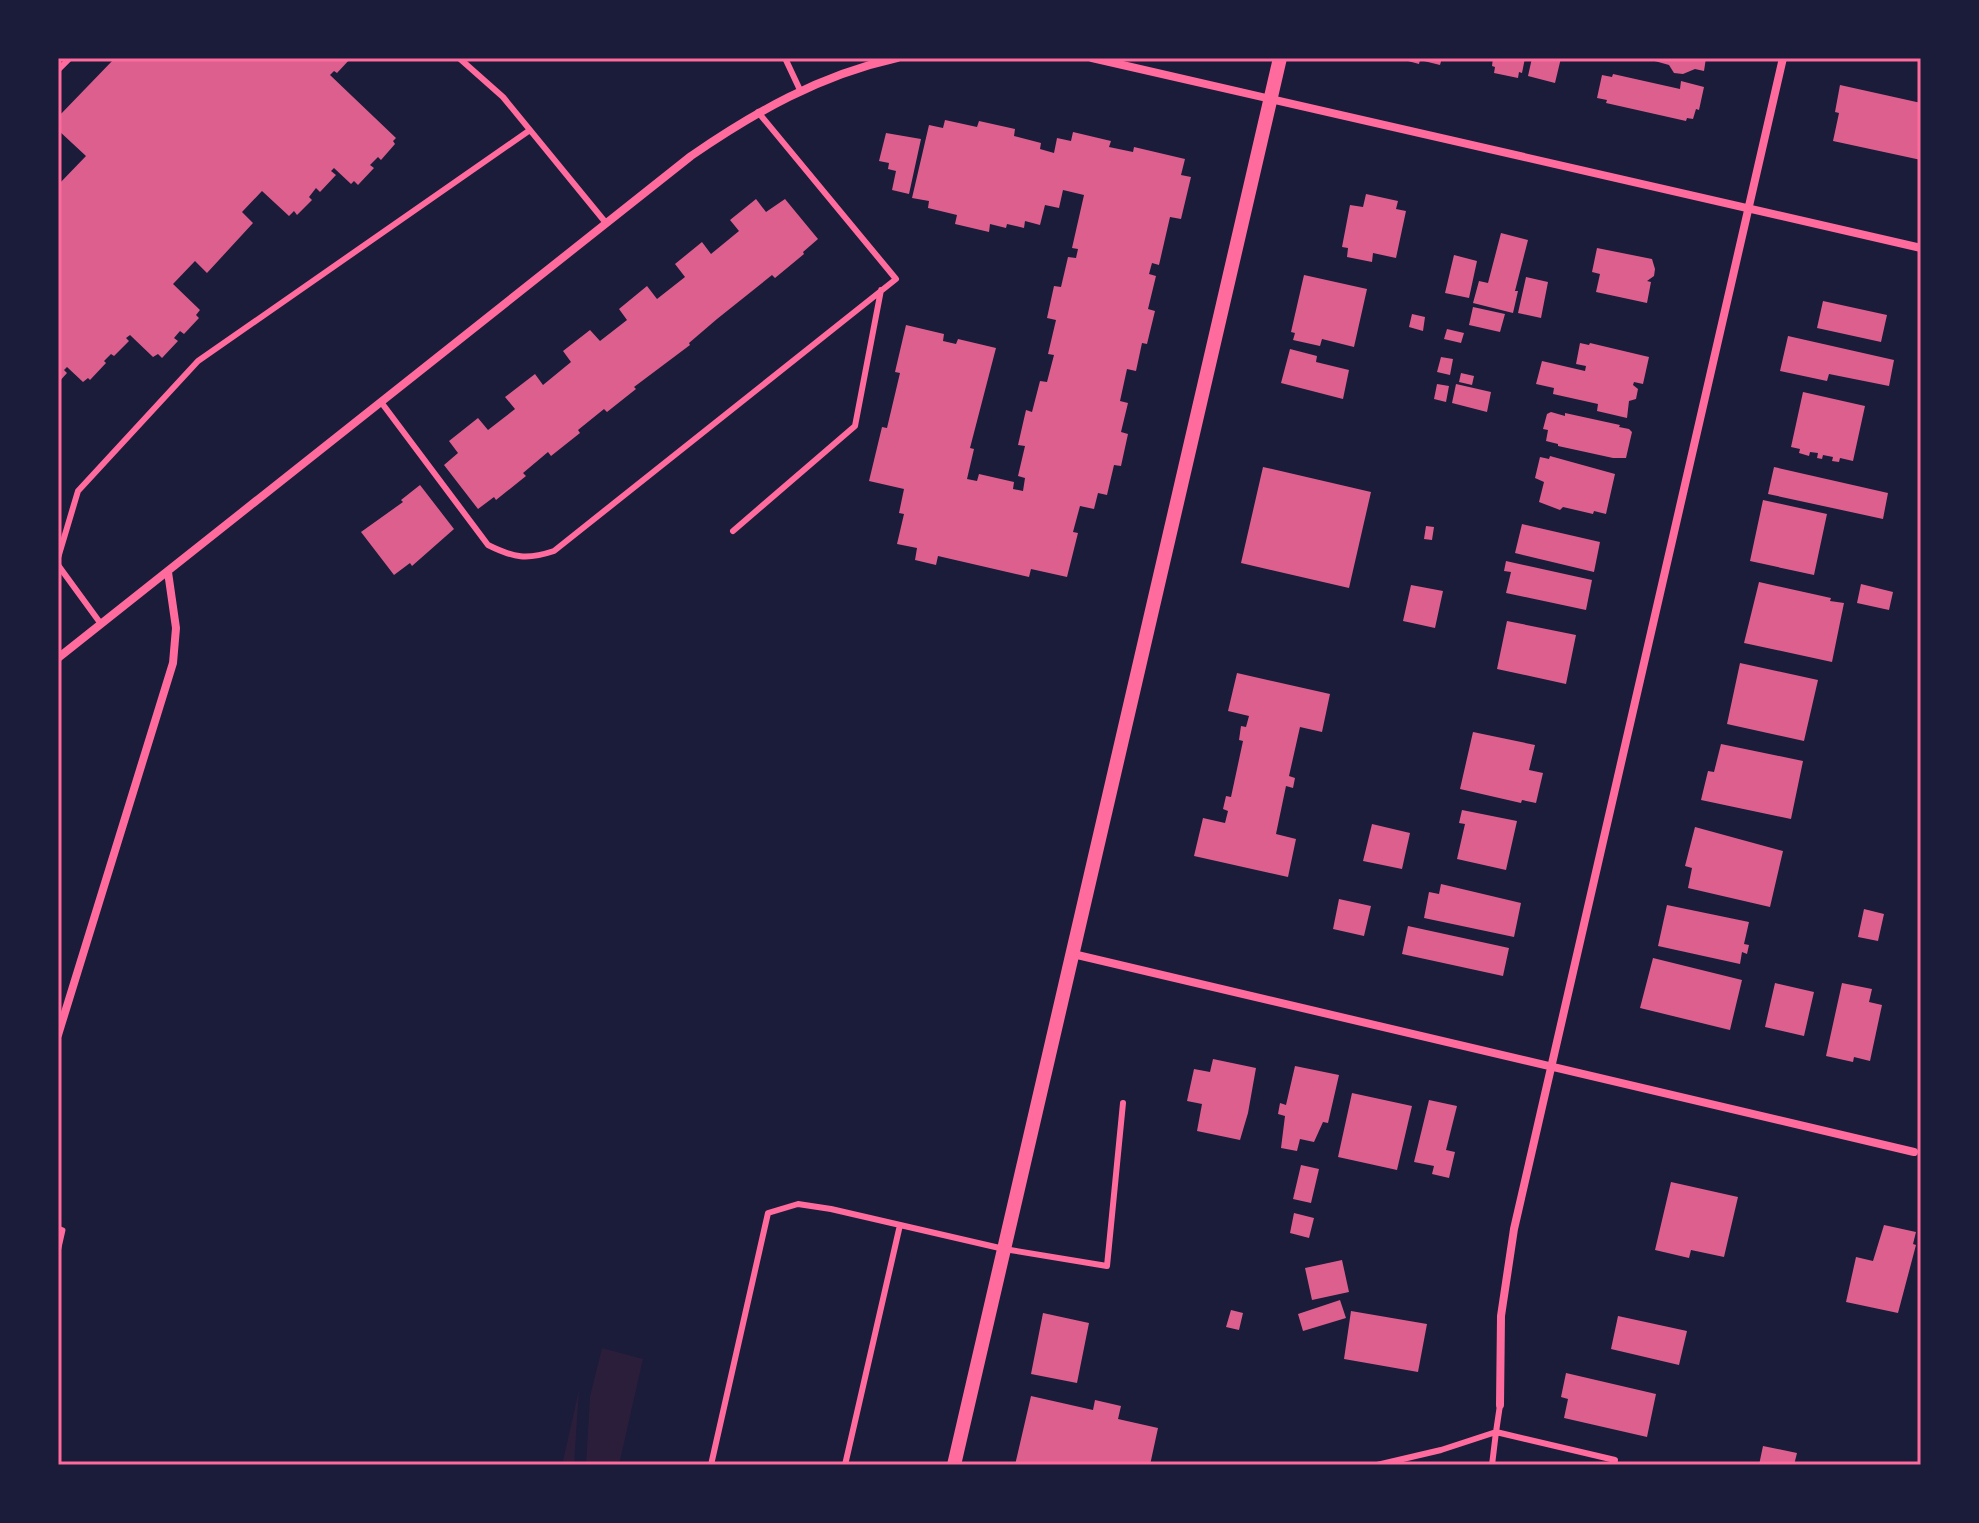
<svg xmlns="http://www.w3.org/2000/svg" width="1979" height="1523" font-family="Jost,sans-serif">
<style>
.green{fill:#2a1e3b}
.building{fill:#dd5f8e}
.lines{fill:none;stroke-linecap:round;stroke-linejoin:round}
.path{stroke:#ff6b9d;stroke-width:5}
.service{stroke:#ff6b9d;stroke-width:6}
.minor{stroke:#ff6b9d;stroke-width:8}
.tertiary{stroke:#ff6b9d;stroke-width:14}
.neatline{fill:none;stroke:#ff6b9d;stroke-width:3}
</style>
<rect width="100%" height="100%" fill="#1b1b3a"/>
<path class="green" d="M602 1348 643 1359 619 1465H586L590 1396Z
M579 1390 574 1465H562Z"/>
<path class="building" d="M115 58H351L337 73 334 71 330 75 396 138 393 141 395 144 381 160 378 157 370 165 374 168 358 185 354 181 351 184 334 168 331 171 336 175 320 192 316 188 309 197 312 200 297 215 294 211 289 216 262 191 242 212 253 223 207 273 195 261 173 284 200 310 196 315 199 318 184 334 180 331 174 338 178 341 162 358 158 354 153 357 130 335 126 338 129 341 114 356 111 354 104 361 106 363 90 380 88 378 83 382 67 367 64 370 67 373 58 383V185L86 156 58 130V117Z
M1397 58H1442L1440 65 1420 60 1419 64Z
M1493 58H1525L1522 73 1519 72 1518 78 1494 73 1495 67 1492 66Z
M1532 58H1561L1555 83 1528 76Z
M1644 58H1706L1704 71 1695 69 1683 74 1674 73 1669 65Z
M1613 74 1680 89 1681 81 1704 87 1699 110 1696 109 1693 119 1687 118 1686 121 1606 103 1607 100 1597 98 1602 75 1612 77Z
M1840 85 1921 103V160L1833 141 1839 113 1835 112Z
M945 120 977 127 979 121 1015 129 1014 136 1041 143 1040 149 1054 153 1057 138 1071 141 1073 132 1111 141 1109 147 1133 152 1134 147 1185 159 1181 175 1191 177 1181 219 1170 217 1159 265 1152 263 1149 274 1156 276 1148 309 1155 311 1147 344 1142 343 1136 371 1127 369 1120 401 1128 403 1121 432 1128 434 1121 466 1114 465 1107 495 1098 493 1094 509 1080 506 1073 532 1078 533 1067 577 1031 569 1029 577 938 556 936 565 915 560 917 548 897 544 904 514 899 513 904 489 869 481 882 427 887 428 900 373 895 372 906 325 944 334 943 341 956 344 958 339 996 348 970 448 974 449 967 479 977 481 979 474 1014 482 1013 489 1023 491 1025 478 1018 476 1025 446 1018 445 1026 410 1032 412 1040 381 1047 382 1054 355 1048 354 1056 320 1047 318 1054 286 1061 287 1068 257 1076 258 1078 249 1072 248 1084 195 1063 190 1059 208 1045 205 1040 225 1025 221 1024 228 1007 224 1006 228 990 224 989 232 955 224 957 215 928 208 929 201 912 198 929 125 943 128Z
M886 133 921 139 909 194 892 190 896 171 888 169 889 163 879 161Z
M1366 194 1398 201 1396 209 1406 211 1396 258 1373 253 1372 262 1347 257 1348 248 1342 247 1350 205 1363 207Z
M756 199 766 212 785 199 818 239 803 252 804 254 775 278 772 275 717 319 689 343 690 345 634 387 636 389 607 412 604 409 578 430 580 433 551 456 548 452 523 473 526 476 496 500 494 497 478 509 444 465 458 453 449 441 478 418 488 430 515 409 505 397 535 374 543 385 571 362 563 351 590 330 600 341 627 320 619 309 647 286 657 299 685 277 675 264 702 242 711 254 739 231 730 220Z
M1501 233 1528 240 1515 291H1518L1513 313 1473 303 1479 281 1488 283Z
M1597 248 1652 259 1655 269 1654 276 1647 281 1651 282 1647 303 1596 292 1600 274 1592 272Z
M1454 255 1477 261 1469 298 1445 293Z
M1304 275 1367 289 1354 347 1322 339 1320 346 1293 340 1295 333 1291 332Z
M1526 277 1548 282 1541 318 1518 313Z
M1823 301 1887 315 1881 342 1817 328Z
M1473 307 1505 314 1500 332 1469 325Z
M1412 314 1425 317 1423 331 1409 327Z
M1447 329 1464 333 1461 343 1444 339Z
M1788 336 1894 360 1889 386 1829 374 1827 381 1780 371Z
M1580 343 1589 345 1590 343 1649 357 1643 384 1634 382 1633 385 1638 389 1636 399 1629 401 1627 418 1597 411 1598 404 1553 394 1554 388 1536 384 1542 361 1585 371 1586 366 1576 364Z
M1290 349 1317 356 1316 362 1349 370 1343 399 1281 383Z
M1441 357 1453 359 1450 375 1437 372Z
M1461 373 1474 376 1472 385 1459 382Z
M1437 384 1449 386 1446 402 1434 399Z
M1456 384 1491 392 1487 412 1452 403Z
M1803 392 1865 406 1853 461 1840 458 1839 462 1832 461 1833 457 1823 455 1822 459 1817 458 1818 453 1810 452 1809 456 1799 453 1800 449 1791 447Z
M1551 412 1565 416V413L1620 425 1619 427 1629 429 1632 432 1626 458H1613L1558 446V444L1546 441 1548 430 1543 429 1547 414Z
M1550 456 1615 474 1606 514 1594 511 1593 514 1563 507 1560 510 1539 502 1544 482 1535 478 1540 457 1549 459Z
M1263 467 1371 492 1349 588 1241 563Z
M1774 467 1888 493 1883 519 1768 494Z
M420 485 454 529 412 566 410 563 394 575 361 532 403 502 401 500Z
M1763 500 1827 514 1814 575 1750 561Z
M1522 524 1600 542 1594 572 1515 553Z
M1426 526 1434 527 1432 540 1424 539Z
M1506 561 1592 580 1586 610 1506 593 1511 572 1504 571Z
M1759 582 1831 598 1830 601 1844 603 1832 662 1744 643Z
M1861 584 1893 592 1889 610 1857 603Z
M1411 585 1443 591 1435 628 1403 621Z
M1507 621 1576 635 1566 684 1497 669Z
M1740 663 1818 680 1804 741 1727 724Z
M1237 673 1330 694 1322 732 1300 727 1289 776 1295 778 1293 788 1286 786 1276 834 1296 839 1288 877 1194 856 1203 818 1225 823 1228 811 1223 809 1226 796 1231 797 1243 741 1239 740 1241 726 1246 727 1249 716 1228 711Z
M1473 732 1535 745 1529 770 1543 773 1536 803 1522 800 1521 803 1460 789Z
M1721 744 1803 761 1791 819 1701 800 1708 771 1714 772Z
M1462 810 1517 821 1506 870 1457 859 1465 824 1459 823Z
M1372 824 1410 833 1402 869 1363 861Z
M1695 827 1783 851 1770 907 1688 888 1692 868 1685 866Z
M1441 884 1521 903 1514 937 1424 918 1429 892 1439 894Z
M1339 899 1371 906 1364 936 1333 929Z
M1667 905 1749 922 1744 944 1749 945 1747 954 1742 952 1740 964 1658 946Z
M1864 909 1884 914 1878 941 1858 937Z
M1408 926 1509 948 1503 976 1402 954Z
M1653 958 1742 980 1730 1030 1640 1008Z
M1775 983 1814 992 1804 1036 1765 1027Z
M1842 983 1872 989 1869 1002 1882 1005 1870 1061 1854 1057 1853 1062 1826 1056Z
M1213 1059 1256 1068 1248 1113 1240 1140 1197 1131 1202 1104 1187 1101 1194 1069 1210 1072Z
M1295 1066 1339 1075 1328 1123 1323 1122 1314 1142 1300 1139 1297 1151 1281 1148 1285 1116 1278 1114 1280 1103 1286 1105Z
M1352 1093 1412 1106 1397 1170 1338 1157Z
M1429 1100 1457 1106 1446 1150 1455 1152 1449 1178 1432 1174 1434 1166 1414 1162Z
M1301 1165 1319 1169 1311 1203 1293 1199Z
M1671 1182 1738 1197 1724 1257 1691 1250 1689 1258 1655 1250Z
M1294 1213 1314 1218 1309 1238 1290 1233Z
M1884 1225 1916 1232 1913 1244 1916 1245 1898 1313 1846 1302 1856 1257 1873 1261Z
M1342 1260 1349 1292 1312 1300 1305 1268Z
M1340 1300 1346 1318 1303 1331 1298 1314Z
M1231 1310 1243 1313 1239 1330 1226 1327Z
M1351 1311 1427 1324 1418 1372 1344 1359Z
M1043 1313 1089 1323 1077 1383 1031 1374Z
M1618 1316 1687 1331 1679 1365 1611 1349Z
M1566 1373 1656 1394 1647 1437 1564 1418 1568 1399 1561 1397Z
M1031 1396 1093 1410 1095 1400 1121 1406 1118 1419 1158 1428 1150 1465H1015Z
M1763 1446 1797 1453 1794 1465H1759Z"/>
<g class="lines">
<path class="path" d="M58 1228 63 1230 58 1252"/>
<path class="service" d="M459 58 503 97 606 223
M785 58 800 90
M58 70 70 58
M381 402 488 545C514 558 527 560 554 551L896 279 758 112
M733 531 855 426 881 290
M58 558 78 491 198 361 530 130
M58 565 101 624
M1500 1405 1496 1432 1615 1460 1614 1465
M711 1465 768 1213 798 1204 831 1209 1004 1249 1107 1266 1123 1103
M845 1465 900 1225
M1377 1465 1441 1450 1496 1432 1492 1465"/>
<path class="minor" d="M1092 58 1921 248
M58 658 691 156C755 112 820 75 897 58
M1073 954 1914 1152
M58 1035 173 663 176 628 168 572
M1500 1405 1501 1316 1514 1229 1783 58"/>
<path class="tertiary" d="M954 1465 1280 58"/>
</g>
<rect width="1979" height="1523" fill="none" stroke="#1b1b3a" stroke-width="120"/>
<rect x="60" y="60" width="1859" height="1403" class="neatline"/>
</svg>
